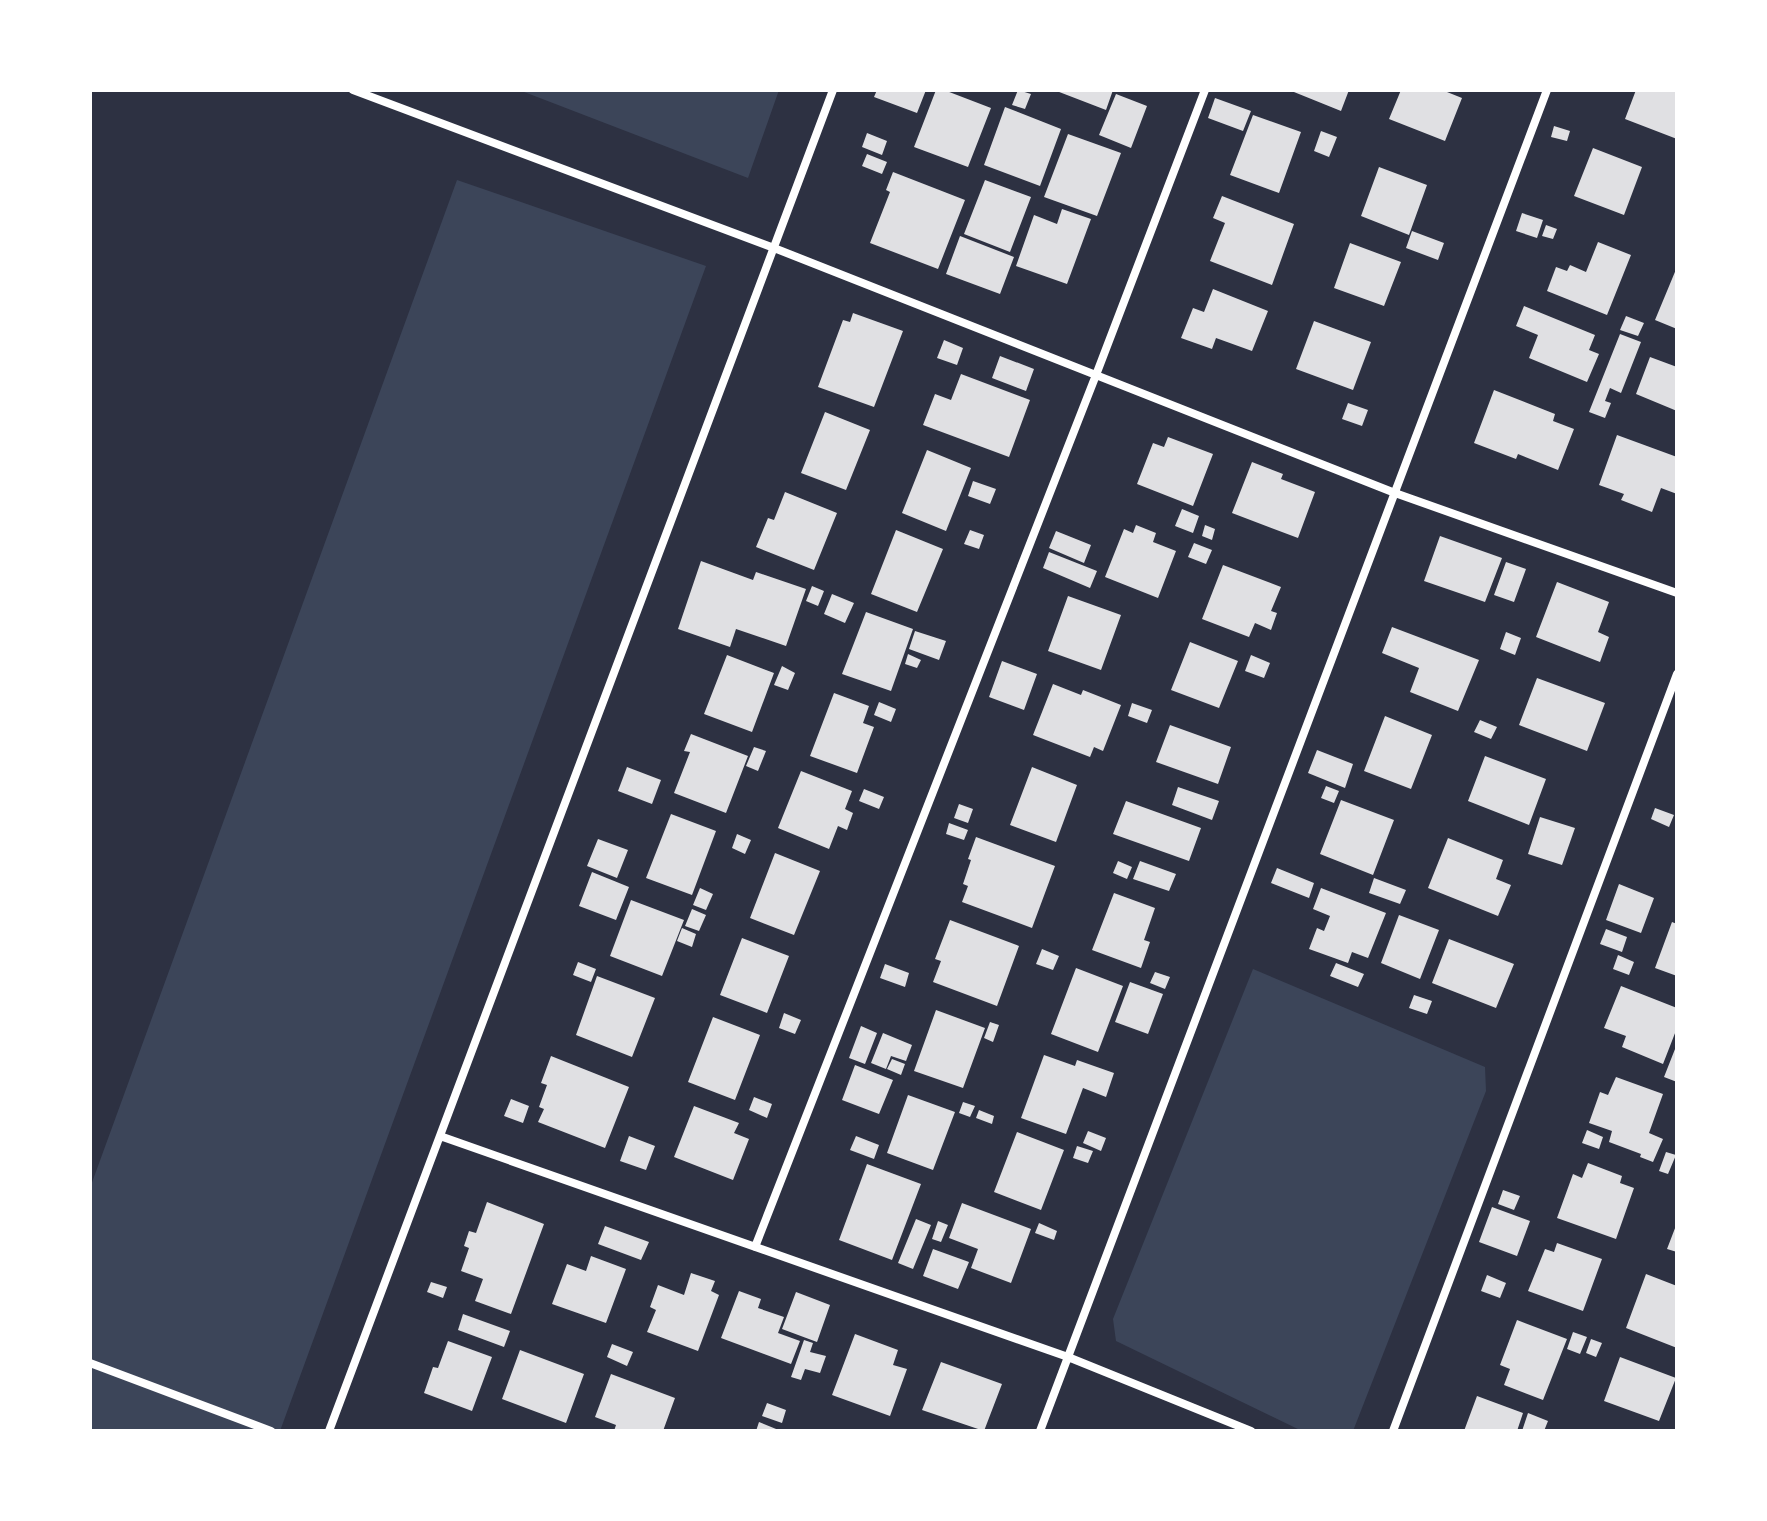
<svg xmlns="http://www.w3.org/2000/svg" width="1767" height="1521" font-family="'Alegreya Sans',sans-serif">
<style>
.green{fill:#3c4559}
.building{fill:#e0e0e3}
.lines{fill:none;stroke-linecap:round;stroke-linejoin:round}
.minor{stroke:#fff;stroke-width:8}
</style>
<rect width="100%" height="100%" fill="#2d3142"/>
<path class="green" d="M519 90H779L748 178Z
M457 180 706 266 280 1431H90V1188Z
M1253 969 1485 1067 1486 1091 1353 1431H1302L1116 1341 1113 1319Z"/>
<path class="building" d="M877 90H926L917 113 874 97Z
M936 90H944L991 108 968 167 914 147Z
M1018 90 1031 94 1025 109 1012 105Z
M1054 90H1113L1106 110Z
M1289 90H1349L1341 111Z
M1401 90H1442L1462 98 1445 141 1389 119Z
M1636 90H1677V139L1625 119Z
M1116 94 1147 106 1131 148 1099 135Z
M1215 98 1251 111 1243 131 1208 118Z
M1005 107 1061 129 1040 186 984 165Z
M1253 115 1301 132 1279 193 1230 175Z
M1554 126 1570 131 1567 141 1551 137Z
M1321 131 1337 137 1329 157 1314 151Z
M867 133 887 141 882 155 862 147Z
M1068 134 1121 153 1097 216 1044 197Z
M1593 148 1642 167 1624 215 1574 196Z
M867 154 887 162 882 174 862 166Z
M1379 167 1427 185 1409 235 1361 216Z
M893 172 965 200 938 269 870 243 890 192 886 190Z
M985 180 1031 197 1010 252 964 234Z
M1222 196 1294 224 1272 285 1210 261 1225 223 1213 218Z
M1062 209 1091 219 1067 284 1016 266 1034 215 1057 224Z
M1522 213 1543 220 1537 238 1516 231Z
M1546 225 1557 229 1553 239 1542 236Z
M1412 231 1444 243 1438 260 1406 248Z
M960 236 1014 257 1000 294 946 274Z
M1598 242 1631 255 1607 315 1547 291 1556 267 1567 271 1570 265 1586 272Z
M1350 243 1401 262 1384 306 1334 288Z
M1677 267V329L1655 320Z
M1213 289 1268 311 1252 351 1216 338 1212 349 1181 338 1193 308 1204 312Z
M1524 306 1595 335 1589 350 1599 354 1587 382 1529 358 1538 335 1516 326Z
M853 313 903 331 874 407 818 387 843 320 850 322Z
M1626 316 1644 323 1638 336 1620 330Z
M1314 321 1371 342 1353 390 1296 369Z
M1620 334 1641 342 1621 393 1610 388 1605 401 1611 403 1605 418 1589 412Z
M944 340 963 348 957 365 937 358Z
M1000 356 1034 369 1026 391 992 378Z
M1650 357 1677 367V411L1636 394Z
M961 374 1030 400 1009 457 923 425 935 394 951 400Z
M1494 390 1555 414 1553 421 1574 429 1558 470 1518 454 1516 459 1474 443Z
M1348 403 1368 410 1362 426 1342 419Z
M825 412 870 430 846 490 801 473Z
M1617 435 1677 457V494L1661 488 1652 512 1621 500 1624 494 1599 485Z
M1168 437 1213 454 1193 506 1137 484 1153 443 1164 447Z
M927 450 971 468 946 531 902 513Z
M1252 462 1283 474 1281 479 1315 492 1298 538 1232 513Z
M973 481 996 489 990 504 968 496Z
M785 492 837 513 814 570 756 547 768 518 774 520Z
M1182 509 1199 516 1193 533 1175 526Z
M1136 525 1156 533 1153 542 1176 551 1158 598 1105 577 1124 529 1133 533Z
M1205 525 1215 529 1212 540 1202 536Z
M896 530 943 549 917 612 871 594Z
M970 530 984 535 979 549 964 544Z
M1056 531 1091 545 1084 563 1049 548Z
M1440 536 1502 558 1485 602 1424 581Z
M1194 543 1212 550 1206 564 1188 557Z
M1049 552 1097 571 1090 588 1043 568Z
M701 561 753 580 756 572 806 589 786 646 736 629 730 647 678 629Z
M1506 562 1526 569 1514 602 1494 595Z
M1223 565 1281 587 1271 611 1277 613 1271 630 1255 623 1249 637 1202 619Z
M1557 582 1609 602 1598 632 1609 637 1600 662 1536 637Z
M812 586 824 591 818 606 806 601Z
M832 594 854 603 845 623 824 614Z
M1068 596 1121 615 1101 670 1048 651Z
M866 612 913 629 891 691 842 674Z
M1392 627 1479 660 1458 711 1410 692 1419 668 1382 653Z
M915 631 946 641 939 660 909 649Z
M1506 632 1521 638 1515 655 1500 649Z
M1190 642 1238 661 1219 708 1171 690Z
M908 654 921 660 917 668 905 664Z
M727 655 774 673 752 732 704 714Z
M1251 655 1270 663 1264 678 1245 671Z
M1002 661 1037 674 1024 710 989 697Z
M782 666 795 673 788 690 774 685Z
M1537 678 1605 703 1587 751 1519 725Z
M1053 684 1081 695 1083 690 1121 705 1103 751 1094 747 1090 757 1033 735Z
M834 693 869 706 863 723 874 727 857 773 810 756Z
M879 702 896 709 891 722 874 715Z
M1132 703 1152 710 1147 723 1128 716Z
M1385 716 1432 735 1411 789 1364 771Z
M1480 720 1497 727 1491 739 1474 732Z
M1170 725 1231 747 1218 784 1156 762Z
M691 734 748 756 726 813 674 793 690 752 684 751Z
M754 747 766 751 758 771 746 766Z
M1317 750 1353 764 1345 788 1308 773Z
M1485 756 1546 779 1529 825 1468 801Z
M627 767 661 780 652 804 618 791Z
M1032 767 1077 785 1056 842 1010 825Z
M801 771 852 791 845 809 853 813 847 830 838 826 829 849 778 828Z
M1326 786 1339 791 1334 803 1321 798Z
M1178 787 1219 801 1212 820 1172 805Z
M864 789 884 797 879 809 859 801Z
M1341 800 1394 820 1373 875 1320 854Z
M1126 801 1201 828 1189 861 1113 834Z
M959 804 973 809 968 823 954 818Z
M1655 808 1674 815 1669 827 1651 819Z
M671 814 716 831 692 895 646 878Z
M1540 817 1575 828 1562 865 1528 854Z
M949 823 968 830 964 840 946 834Z
M737 834 751 840 745 854 732 848Z
M976 837 1055 866 1032 928 962 902 968 886 963 884 971 860 968 859Z
M1448 838 1503 860 1496 879 1511 885 1498 916 1428 888Z
M598 839 628 850 617 878 587 866Z
M775 853 820 871 794 935 750 918Z
M1118 861 1132 867 1127 879 1113 873Z
M1140 861 1176 874 1169 891 1133 879Z
M1277 868 1314 883 1309 898 1271 883Z
M592 872 629 887 616 920 579 906Z
M1374 878 1406 890 1400 904 1369 893Z
M1619 884 1654 898 1641 933 1606 920Z
M700 888 713 894 706 910 693 905Z
M1321 888 1386 913 1368 958 1352 952 1348 963 1309 949 1317 928 1324 931 1330 916 1313 909Z
M1114 893 1155 908 1144 940 1150 942 1141 968 1092 950Z
M631 900 684 920 662 976 610 956Z
M692 909 706 915 699 931 685 926Z
M1399 915 1439 930 1420 979 1381 963Z
M950 920 1019 946 997 1006 933 982 941 961 935 959Z
M1672 922 1677 924V976L1655 968Z
M682 928 696 934 692 947 677 941Z
M1606 929 1627 937 1622 952 1600 944Z
M742 938 789 956 767 1013 720 995Z
M1449 939 1514 964 1496 1008 1432 983Z
M1042 949 1059 956 1053 970 1036 964Z
M1618 955 1634 962 1629 975 1613 969Z
M578 962 596 969 591 982 573 975Z
M1336 963 1364 974 1358 987 1330 976Z
M885 964 909 973 905 987 880 978Z
M1076 968 1123 986 1098 1052 1051 1034Z
M1155 972 1170 977 1165 989 1150 983Z
M597 976 655 998 632 1057 576 1035Z
M1130 982 1163 994 1148 1034 1115 1022Z
M1621 986 1677 1008V1028L1663 1064 1622 1047 1626 1036 1604 1028Z
M1414 995 1432 1001 1427 1014 1409 1008Z
M936 1010 985 1028 963 1088 914 1071Z
M784 1013 801 1020 795 1034 779 1028Z
M713 1017 760 1035 735 1100 688 1082Z
M990 1022 999 1025 993 1042 984 1038Z
M861 1026 877 1033 865 1064 849 1058Z
M883 1033 912 1045 906 1061 891 1056 886 1069 871 1063Z
M1677 1044V1082L1664 1077Z
M1044 1055 1075 1066 1077 1060 1114 1073 1106 1097 1083 1088 1066 1134 1021 1118Z
M551 1056 629 1087 605 1148 538 1122 544 1109 539 1107 547 1085 541 1083Z
M892 1059 905 1064 901 1075 887 1069Z
M855 1065 893 1080 879 1114 842 1100Z
M1616 1077 1663 1094 1649 1133 1663 1139 1653 1162 1640 1157 1641 1154 1609 1142 1612 1131 1589 1123 1600 1092 1608 1095Z
M908 1095 955 1112 933 1170 887 1153Z
M754 1097 772 1104 767 1118 749 1110Z
M511 1099 529 1106 523 1123 504 1116Z
M963 1102 975 1106 970 1117 959 1113Z
M694 1106 739 1123 734 1133 749 1139 733 1180 674 1157Z
M979 1110 994 1116 992 1124 976 1118Z
M1587 1130 1603 1137 1599 1149 1582 1143Z
M1088 1131 1106 1138 1101 1151 1083 1143Z
M1017 1132 1064 1150 1041 1210 994 1192Z
M629 1136 655 1146 646 1170 620 1161Z
M856 1136 879 1145 874 1159 850 1150Z
M1077 1146 1093 1151 1088 1163 1073 1158Z
M1666 1152 1676 1155 1668 1174 1659 1171Z
M1588 1163 1622 1176 1620 1183 1634 1188 1616 1239 1557 1218 1573 1174 1582 1178Z
M867 1164 921 1184 892 1260 839 1240Z
M1503 1190 1520 1196 1514 1210 1498 1204Z
M487 1202 544 1224 511 1314 475 1301 483 1279 461 1271 469 1248 464 1246 469 1231 476 1233Z
M962 1203 1031 1229 1011 1283 971 1268 978 1249 949 1238Z
M1492 1207 1530 1221 1517 1256 1479 1242Z
M916 1219 931 1225 913 1269 898 1263Z
M938 1221 948 1225 941 1242 932 1239Z
M1039 1223 1057 1231 1054 1240 1035 1233Z
M1677 1223V1252L1667 1249Z
M605 1226 649 1242 641 1260 598 1244Z
M1557 1243 1602 1259 1583 1311 1528 1291 1545 1249 1554 1252Z
M933 1249 969 1262 958 1289 923 1276Z
M591 1256 626 1269 606 1323 552 1304 567 1264 586 1271Z
M691 1273 715 1281 711 1291 719 1295 698 1351 647 1332 656 1310 650 1307 658 1285 684 1295Z
M1646 1274 1677 1286V1348L1626 1328Z
M1487 1275 1506 1283 1500 1298 1481 1291Z
M431 1282 447 1287 443 1298 427 1292Z
M739 1291 761 1299 758 1308 784 1317 778 1333 800 1341 791 1364 721 1338Z
M796 1292 830 1305 817 1342 782 1329Z
M463 1314 510 1331 504 1347 458 1330Z
M1517 1320 1567 1339 1543 1400 1504 1385 1510 1369 1500 1365Z
M1573 1332 1587 1337 1580 1354 1567 1349Z
M855 1334 898 1350 893 1365 907 1369 890 1416 832 1395Z
M1591 1339 1602 1343 1596 1357 1586 1353Z
M804 1340 813 1343 810 1352 826 1356 820 1373 805 1369 801 1380 791 1377Z
M448 1341 492 1357 472 1411 424 1393 433 1367 438 1368Z
M612 1344 633 1352 627 1366 607 1357Z
M520 1350 584 1374 566 1423 502 1399Z
M1620 1357 1676 1378 1659 1421 1604 1401Z
M941 1362 1002 1384 984 1431 922 1410Z
M611 1374 675 1398 663 1431H614L616 1425 595 1417Z
M1477 1396 1523 1413 1517 1431H1464Z
M767 1403 786 1410 782 1423 762 1416Z
M1528 1413 1548 1421 1544 1431H1522Z
M759 1422 781 1431H756Z"/>
<g class="lines">
<path class="minor" d="M353 90 774 248 1395 493 1677 593
M440 1136 1068 1357 1251 1431
M755 1247 1096 375 1205 90
M90 1363 271 1431
M329 1431 833 90
M1040 1431 1547 90
M1393 1431 1677 674"/>
</g>
<rect width="1767" height="1521" fill="none" stroke="#ffffff" stroke-width="184"/>
</svg>
